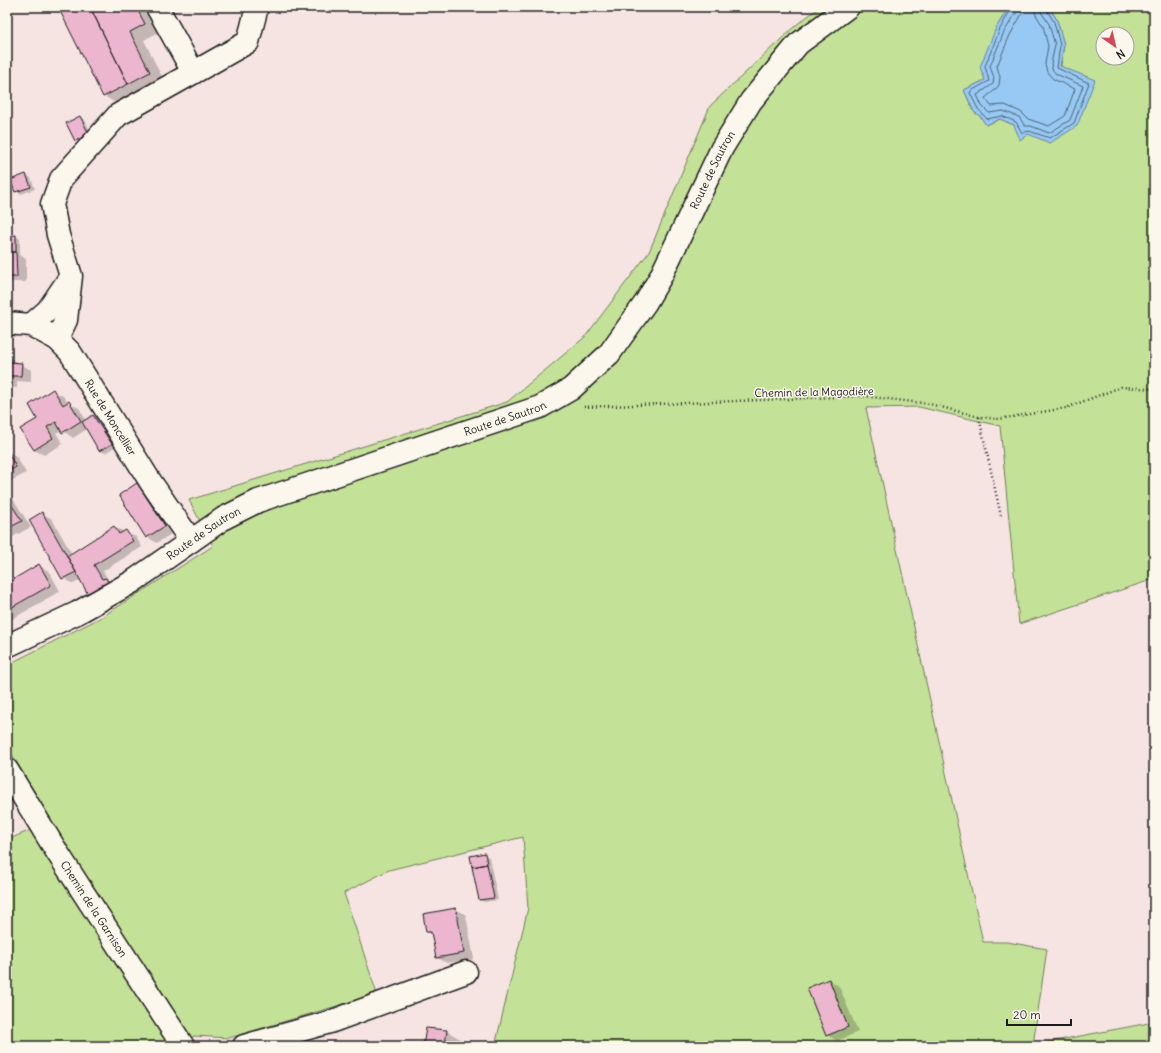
<svg xmlns="http://www.w3.org/2000/svg" width="1161" height="1053" font-family="Delius,sans-serif">
<style>
.green{fill:#c4e198;stroke:#707e5a;fill-rule:evenodd}
.water{fill:#98c9f4;stroke:#66849e}
.shadow{fill:#0003}
.lines{fill:none;stroke-linecap:round;stroke-linejoin:round}
.shore{stroke:#4e6172;stroke-width:1}
.building{fill:#ecb6ce;stroke:#1c1c1c}
.minor-casing{stroke:#1c1c1c;stroke-width:25}
.path{stroke:#1c1c1c;stroke-width:2.5;stroke-dasharray:1 3;stroke-linecap:butt}
.minor{stroke:#fbf7ec;stroke-width:22}
.labels{text-anchor:middle;stroke-width:3;stroke-linejoin:round;paint-order:stroke}
.street-label{font-size:11px;fill:#1c1c1c;stroke:#fbf7ec}
</style>
<rect width="100%" height="100%" fill="#f6e4e3"/>
<filter id="ink" filterUnits="userSpaceOnUse"><feTurbulence type="fractalNoise" baseFrequency=".025" numOctaves="2"/><feDisplacementMap in="SourceGraphic" scale="8" xChannelSelector="R" yChannelSelector="G"/><feConvolveMatrix kernelMatrix="1 2 1 2 8 2 1 2 1" color-interpolation-filters="sRGB"/></filter>
<g filter="url(#ink)">
<path class="green" d="M820 7H1009L996 28 985 80 964 90 974 112 981 117 986 125 1000 119C1018 126 1033 136 1050 143L1064 45 1057 20 1049 7H1154V579L1019 624 1000 426 919 407 866 408 983 942H1007L1047 949 1033 1045 1154 1022V1046H495L528 908 523 837 389 870 344 893 377 994 229 1038 194 1036 179 1046H7V840L52 821 7 746V665L100 618 213 546 189 500 507 402 585 337 649 252 710 106 796 25ZM1103 34H1127V58H1103Z"/>
<path class="water" d="M1009 7H1049L1057 20 1064 45 1060 66 1095 80 1077 126 1050 143 1028 134 1020 140 1014 125 1000 119 986 125 981 117 974 112 964 90 985 80 980 67 996 28Z"/>
<path class="shadow" d="M60 7H147L159 32 144 40 164 81 119 105 104 96Z
M80 117 85 120 93 137 80 143 75 141Z
M26 175 31 178 35 189 21 194 16 191Z
M16 236 20 239V255L26 259V282H7V237Z
M7 357 31 370V382L17 381V388L7 387Z
M53 391 63 396 68 403 79 408 86 420 93 416 98 418 116 446 105 453 100 451 87 429 73 438 62 430 56 433 63 444 44 455 34 450 39 419Z
M7 451 16 456 26 473 11 481 7 479Z
M137 485 147 490 174 532 157 543 147 537Z
M7 492 10 494 31 527 7 540Z
M42 513 52 519 72 554 114 527 136 537 142 547 103 571 109 581 116 585 81 580 73 584 63 578Z
M39 566 49 571 60 591 9 621 7 620V584Z
M485 855 489 857 498 900 484 902 480 900Z
M456 909 466 915 474 959 447 963 437 958 433 935 427 932Z
M829 980 839 986 858 1032 837 1041 827 1035Z
M447 1031 462 1040 461 1046H424Z"/>
<g class="lines">
<path class="shore" d="M1012 7 1000 29 985 66 989 81 971 91 970 93 978 109 987 119 1002 116 1016 122 1022 133 1029 131 1050 138 1074 123 1089 83 1057 68 1060 45 1054 22 1045 7
M1017 7 1016 13 1004 32 990 66 994 78 993 84 977 95 982 106 989 113 1003 111 1019 117 1025 126H1031L1049 133 1070 120 1083 86 1056 74 1052 69 1051 64 1055 45 1049 24 1041 12 1040 7
M1023 7 1022 14 1010 35 997 66 1000 77 999 85 995 90 985 98 991 106 1005 105 1021 112 1028 119 1049 126 1065 116 1075 89 1053 79 1047 72 1045 64 1048 46 1043 26 1036 15 1034 7"/>
</g>
<path class="building" d="M58 7H90L128 84 103 97Z
M90 7H136L145 24 130 32 150 72 128 84Z
M80 116 89 134 75 141 66 123Z
M26 174 31 187 15 192 10 180Z
M16 235V252H7V236Z
M7 252H16L17 277H7Z
M7 356 8 362 22 363 21 376H8L7 383Z
M53 389 63 405 69 401 81 421 62 433 56 422 47 427 53 438 34 450 20 429 37 419 29 405Z
M93 415 112 444 99 451 82 422Z
M7 451 16 467 7 472Z
M137 483 165 526 146 538 119 495Z
M7 498 22 521 7 529Z
M42 512 76 572 62 579 29 520Z
M114 526 119 534 126 530 133 541 94 565 102 579 106 578 110 585 90 598 67 556Z
M39 564 51 585 7 610V583Z
M485 853 487 864 472 867 470 856Z
M487 864 494 898 479 900 472 867Z
M456 908 464 953 436 958 431 932H426L423 914Z
M829 979 848 1027 826 1036 807 988Z
M426 1028 447 1030 445 1046H423Z"/>
<g class="lines">
<defs>
<g id="minor">
<path d="M157 7 193 72"/>
<path id="s1" d="M7 323 31 325 57 339 70 352 150 481 191 541"/>
<path d="M31 325 48 310 69 279"/>
<path d="M57 339 66 320 71 276 58 235 52 204 61 179 118 115 248 42 257 7"/>
<path id="s2" d="M7 646 77 613 132 582 224 518 258 501 540 407 571 389 609 354 646 302 661 276 722 148 751 101 798 44 848 7"/>
<path id="s3" d="M7 770 57 852 183 1046"/>
<path d="M244 1046 330 1022 466 972"/>
</g>
</defs>
<use href="#minor" class="minor-casing"/>
<path class="path" d="M584 407 863 396 930 404 979 417 999 419 1066 408 1121 387 1154 389
M979 417 1001 516"/>
<use href="#minor" class="minor"/>
</g>
</g>
<g class="labels">
<g class="street-label">
<text dy="4" stroke="none"><textPath href="#s2" startOffset="887">Route de Sautron</textPath></text>
<text transform="translate(814 392) rotate(-1)" y="4">Chemin de la Magodière</text>
<text dy="4" stroke="none"><textPath href="#s1" startOffset="149">Rue de Moncellier</textPath></text>
<text dy="4" stroke="none"><textPath href="#s2" startOffset="551">Route de Sautron</textPath></text>
<text dy="4" stroke="none"><textPath href="#s2" startOffset="227">Route de Sautron</textPath></text>
<text dy="4" stroke="none"><textPath href="#s3" startOffset="164">Chemin de la Garnison</textPath></text>
</g>
</g>
<rect width="1161" height="1053" fill="none" stroke="#fbf7ec" stroke-width="24"/>
<rect x="12" y="12" width="1137" height="1029" fill="none" stroke="#1c1c1c" stroke-width="1.5" filter="url(#ink)"/>
<g transform="translate(1115 46) rotate(146)"><circle r="19" fill="#fbf7ec" stroke="#a29f99"/>
<path d="M0-3L7 15L0 10L-7 15Z" fill="#d1495b"/>
<text y="-6" font-size="11" font-weight="bold" text-anchor="middle" fill="#1c1c1c">N</text>
</g>
<path d="M1007 1019v6h64v-6" fill="none" stroke="#1c1c1c" stroke-width="2"/>
<text x="1013" y="1019" font-size="12" fill="#1c1c1c" stroke="#fbf7ec" stroke-width="3" paint-order="stroke">20 m</text>
</svg>
